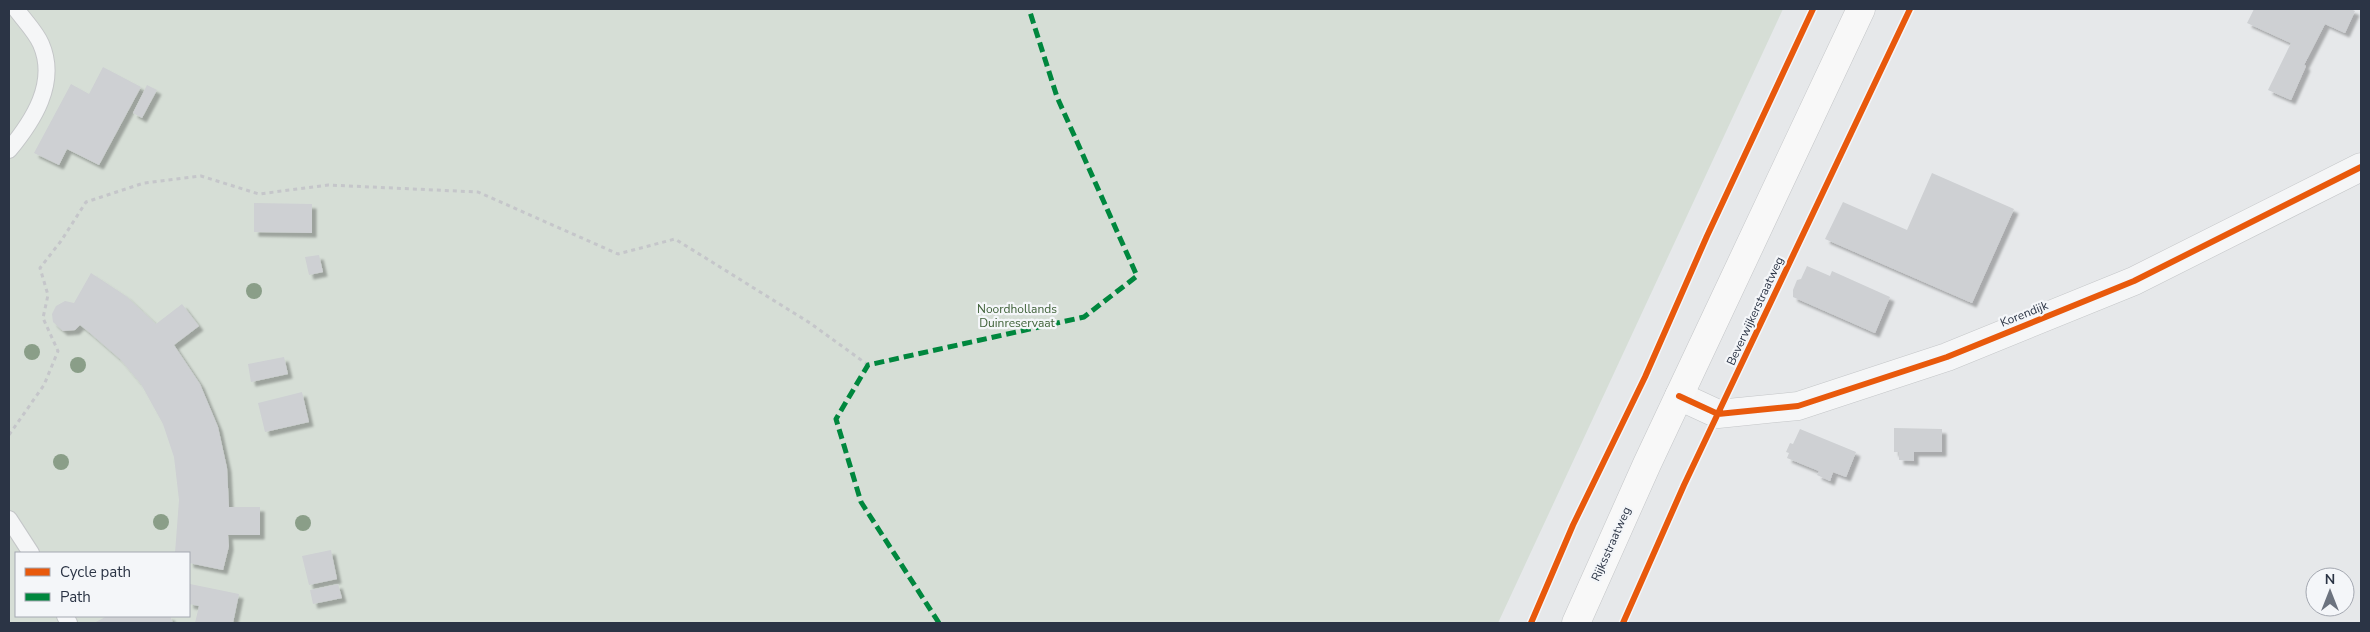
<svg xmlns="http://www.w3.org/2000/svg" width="2370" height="632" font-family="'Nunito Sans',sans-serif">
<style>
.green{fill:#d6ded6;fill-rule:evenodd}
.building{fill:#ced0d3;filter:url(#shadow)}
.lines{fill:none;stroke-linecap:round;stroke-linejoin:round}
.service-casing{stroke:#c4c6c8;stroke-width:18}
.minor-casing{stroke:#c4c6c8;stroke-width:29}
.secondary-casing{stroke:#c4c6c8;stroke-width:29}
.path{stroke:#c5c6ca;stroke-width:3;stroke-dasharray:4 4;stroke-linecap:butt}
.service{stroke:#f5f6f7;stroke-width:16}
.minor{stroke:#f5f6f7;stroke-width:28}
.secondary{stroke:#f8f8f8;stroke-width:28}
.quiet{stroke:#00873e;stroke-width:5;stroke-dasharray:10 5;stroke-linecap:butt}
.cycleway-casing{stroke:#f4f6f9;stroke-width:9}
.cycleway{stroke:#e8590c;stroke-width:6}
.tree{fill:#8a9e88}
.labels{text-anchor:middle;stroke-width:4.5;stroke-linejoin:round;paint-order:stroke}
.park-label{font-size:12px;fill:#3f6138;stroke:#f4f6f9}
.street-label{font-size:12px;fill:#2b3445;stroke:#f4f6f9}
</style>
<defs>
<filter id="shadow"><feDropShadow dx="4.5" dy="4.5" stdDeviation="1" flood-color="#0004"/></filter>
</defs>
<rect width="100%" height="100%" fill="#e6e8ea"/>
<path class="green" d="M9 9H1783L1498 623H9ZM16 553H189V616H16Z"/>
<path class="building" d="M2254 9H2351L2355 11 2345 33 2325 24 2304 65 2306 66 2291 100 2268 90 2291 43 2247 23Z
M103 67 141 87 99 165 67 149 59 165 34 153 71 84 89 94Z
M147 85 157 90 142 118 133 113Z
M1932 173 2014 209 1972 303 1825 239 1843 202 1907 230Z
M254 203 312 204V233L254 232Z
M319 255 323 272 309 275 305 257Z
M1807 266 1830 276 1832 271 1890 297 1875 333 1793 297V290L1797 280 1801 279Z
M91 273 126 296 156 324 182 304 199 326 174 345 200 384 218 427 227 468 229 507H260V535H228L229 546 223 570 189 563V553H175L179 500 174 457 163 424 141 384 120 359 90 333 80 325 75 330 63 331 53 322 52 314 56 306 65 301 74 303Z
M284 357 288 374 251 382 248 364Z
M302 392 309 422 265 432 258 403Z
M1894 428 1942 429V452H1914V461L1899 460V452H1894Z
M1800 429 1856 452 1846 477 1833 472 1830 481 1817 475 1819 471 1787 458 1789 453 1786 452 1790 443 1793 444Z
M331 550 337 579 309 585 302 556Z
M190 584 239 594 233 623H195L199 606 189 604Z
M338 584 342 598 313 604 310 590Z
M107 616H170L173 623H94Z"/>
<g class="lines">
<defs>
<path id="service" d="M9 150C33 121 58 83 41 44 36 32 24 20 16 9
M9 519 31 553
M65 616 69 623"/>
<path id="minor" d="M1679 396 1718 414 1798 406 1947 357 2134 281 2361 167"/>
<path id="secondary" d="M1576 623 1647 464 1861 9"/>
</defs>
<use href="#service" class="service-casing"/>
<use href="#minor" class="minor-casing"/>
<use href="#secondary" class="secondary-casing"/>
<path class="path" d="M9 435 44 385 58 351 43 318 48 295 40 268 61 241 86 202 144 183 201 176 259 194 328 185 478 192 618 254 675 239 810 323 868 365"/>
<use href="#service" class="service"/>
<use href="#minor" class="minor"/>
<use href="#secondary" class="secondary"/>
<path class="quiet" d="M939 623 861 502 836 419 868 365 1084 317 1137 276 1057 97 1029 9"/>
<defs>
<path id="cycleway" d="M1679 396 1718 414 1798 406 1947 357 2134 281 2361 167
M1531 623 1573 525 1645 377 1707 236 1813 9
M1623 623 1684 485 1910 9"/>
</defs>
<use href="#cycleway" class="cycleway-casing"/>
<use href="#cycleway" class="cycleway"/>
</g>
<g class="tree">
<circle cx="254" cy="291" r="8"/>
<circle cx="32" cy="352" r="8"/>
<circle cx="78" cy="365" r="8"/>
<circle cx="61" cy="462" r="8"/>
<circle cx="161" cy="522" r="8"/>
<circle cx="303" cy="523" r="8"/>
</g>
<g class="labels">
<g class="park-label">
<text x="1017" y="313">Noordhollands<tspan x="1017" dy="14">Duinreservaat</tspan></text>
</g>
<g class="street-label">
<text transform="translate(1755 311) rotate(-65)" y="4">Beverwijkerstraatweg</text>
<text transform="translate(2024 314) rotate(-22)" y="4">Korendijk</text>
<text transform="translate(1611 544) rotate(-66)" y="4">Rijksstraatweg</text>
</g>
</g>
<rect width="2370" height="632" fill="none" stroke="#2b3445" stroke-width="20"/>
<rect x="15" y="552" width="175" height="65" fill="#f4f6f9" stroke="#a4a8b1"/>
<rect x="25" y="568" width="25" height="8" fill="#e8590c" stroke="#a4a8b1"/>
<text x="60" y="577" font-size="15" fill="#2b3445">Cycle path</text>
<rect x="25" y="593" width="25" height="8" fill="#00873e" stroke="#a4a8b1"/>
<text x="60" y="602" font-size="15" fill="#2b3445">Path</text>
<g transform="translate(2330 592)"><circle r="24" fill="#f4f6f9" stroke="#a4a8b1"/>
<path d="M0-4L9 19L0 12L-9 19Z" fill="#6c737f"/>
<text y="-8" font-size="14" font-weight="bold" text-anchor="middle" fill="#2b3445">N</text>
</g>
</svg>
